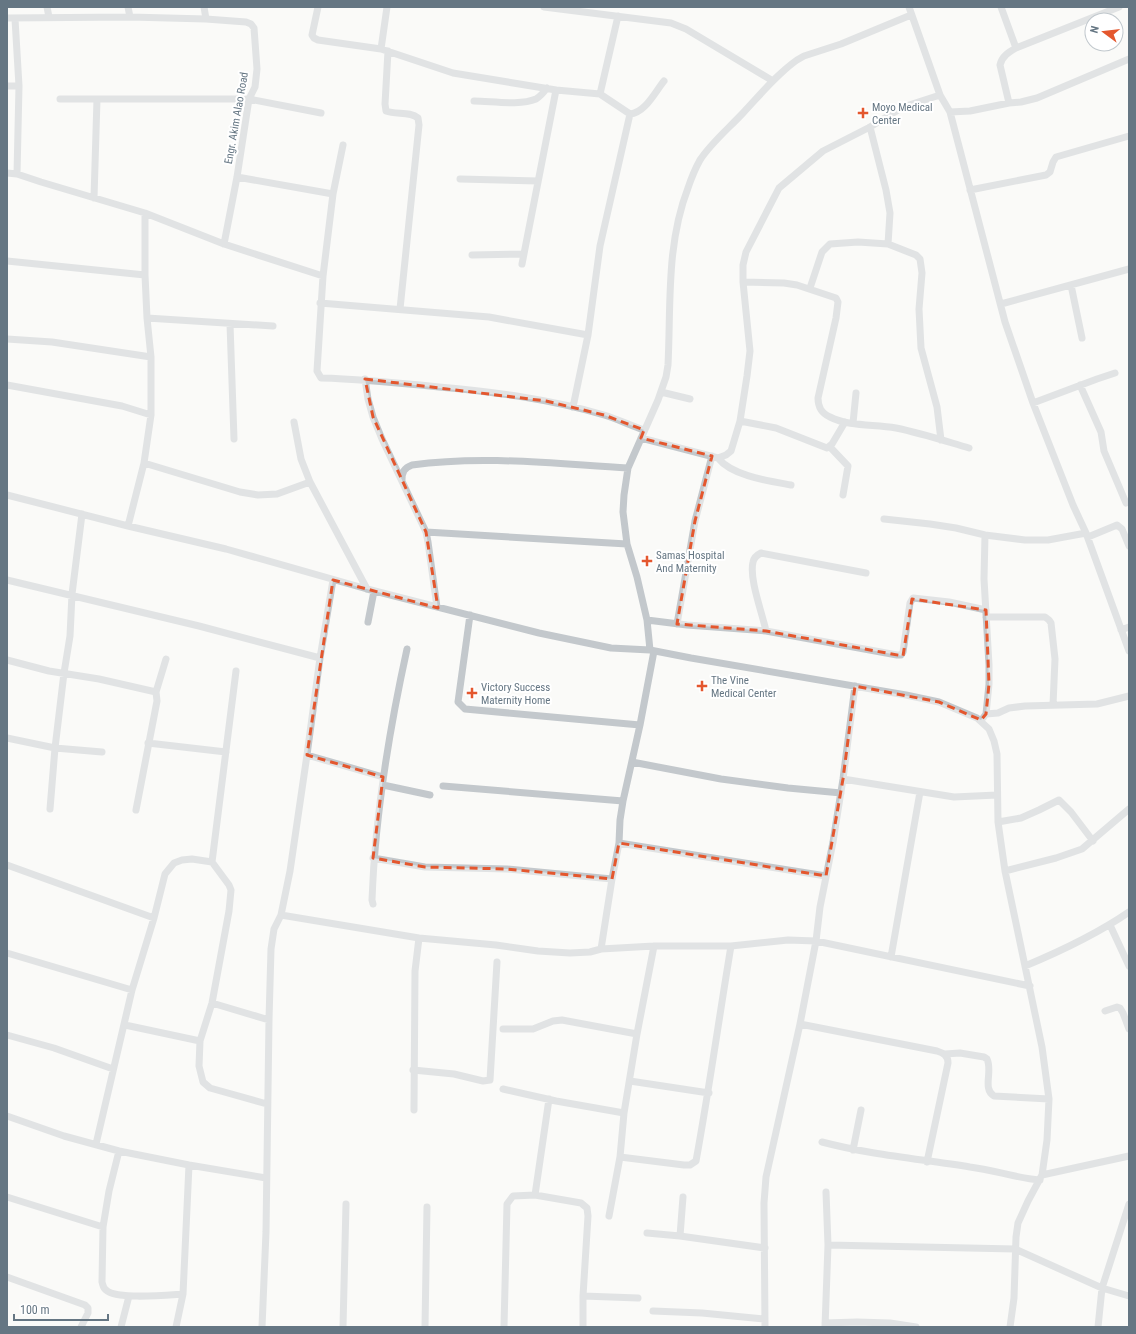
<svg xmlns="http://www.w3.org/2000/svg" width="1136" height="1334" font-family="'Roboto Condensed',sans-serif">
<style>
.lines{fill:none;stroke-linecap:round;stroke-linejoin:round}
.minor{stroke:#c3c8cc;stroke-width:7}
.marked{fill:none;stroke:#e4572e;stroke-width:3;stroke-dasharray:8 5;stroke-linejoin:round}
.poi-dot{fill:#e4572e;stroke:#fff;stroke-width:1.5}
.labels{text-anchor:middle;stroke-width:4;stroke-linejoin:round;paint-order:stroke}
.poi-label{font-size:11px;fill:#657683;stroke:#fff;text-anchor:start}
.street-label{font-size:11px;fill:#657683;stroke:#fff}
</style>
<rect width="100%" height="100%" fill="#fafaf8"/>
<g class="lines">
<path class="minor" d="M47 7 49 17
M128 7 130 17
M204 7 206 19
M318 7 312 35 314 38 318 40 381 49 453 73 556 90 600 94 630 114
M544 7 671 23 686 29 773 81
M909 7 940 95 950 112 1005 322 1033 403 1073 505 1086 533 1129 651
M1001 7 1016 48
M7 18 130 17 206 19 246 22 251 24 254 28 257 69 255 87 249 99 237 177 224 244
M15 19 19 86 17 174
M381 49 387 7
M388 51 385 104 386 111C396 115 410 111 418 118L419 125 400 309
M7 86H19
M600 94 618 16
M60 99H249L321 113
M474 101C491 101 520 106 536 99 541 96 544 92 547 88
M1009 103 1000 65C1002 56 1009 52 1016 48L1119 7
M950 112 970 111 1009 103 1021 102 1037 98 1129 59
M870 127 886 190 890 213 888 244
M343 145 333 194 323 276 317 371 321 378C361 379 400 383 439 387 495 392 550 399 604 415 618 419 631 426 644 430
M7 173 17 174 41 182 145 213 224 244 323 276
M237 177 333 194
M460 179 538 181
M970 190 1046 175 1050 172 1053 162 1056 157 1129 136
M94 198 97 99
M472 255 523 254
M7 261 145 275
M522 264 556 90
M743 282 784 283 797 285 836 298 838 302 836 318 818 398C818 407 821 413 830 417 850 427 874 424 896 428 921 433 945 441 969 448
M1071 285 1082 338
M810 288 822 252 830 244 858 242 888 244 916 255 920 259 922 273 919 309 921 348 937 407 941 440
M320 303 489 317 588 335
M1001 304 1129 269
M147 318 273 326
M230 324 234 439
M7 339 52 342 151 357
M365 379 368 399 373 417 382 439 426 532 428 542 437 607
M7 385 122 406 151 415
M1080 385 1101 432 1104 451 1126 503
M661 392 690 399
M1033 403 1097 379 1115 373
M573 407 588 335 600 246 630 114C645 113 655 92 664 81
M740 421 776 428 827 448 832 444 845 422
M294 422 301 459 310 482 367 589
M853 423 856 393
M641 438 718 458 726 455 731 451 740 421 747 376 750 351 743 282V265L746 252 779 188 823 151 870 127 903 107 940 95
M830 447 848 466 843 495
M718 458C732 476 769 481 791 485
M144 463 240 492 258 495 277 494 310 482
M402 480C402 472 404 468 412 465 483 455 556 464 628 468
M7 495 128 526 226 549 367 589 539 633 611 648 650 650 691 658 906 695 939 702 977 718 989 729 994 741 997 754 998 822 1005 871 1042 1047 1049 1099 1047 1140 1042 1175 1028 1201 1018 1223 1016 1237 1014 1298 1010 1327
M884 519 930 524 956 528 985 535 1025 540H1048L1086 533
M128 526 144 463 151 415V357L147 318 145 275V213
M426 532 627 544
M985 535 984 579 989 665V684L986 714
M1088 537 1117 525 1122 529 1129 546
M7 580 199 626 320 658
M470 615 458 702 465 709 640 725
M986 617H1045L1049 620 1051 623 1055 659 1053 705
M647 620 687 625 766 631 897 655H901L903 652 910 603 913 598 949 602 986 610
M368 622 374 591
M677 624 695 521 712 456
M1121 630 1129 627
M766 631C762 612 749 579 753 562 754 557 757 555 761 553L866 573
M650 650 647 620 637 577 627 544 623 512 624 495 628 468 658 400 666 377 668 365C671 305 666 245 688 188 691 179 695 169 700 160 711 143 729 128 743 113 760 95 777 74 797 60L804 56 841 44 911 15
M7 660 49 671 99 679 156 692 157 701 136 810
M236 671 212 862 229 885 231 890 229 911 212 1003 200 1041 199 1066 203 1082 210 1088 267 1104
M156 692 166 659
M983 718 986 714 998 713 1009 708 1025 706 1097 704 1129 696
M7 738 55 748 102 752
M148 743 226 752
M307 755 383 777
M632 762 721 779 788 788 841 793
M843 779 954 797 997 795
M383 785 430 795
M443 786 623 801
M50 809 55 748 64 673 70 636 72 594 82 514
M998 822 1021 818 1039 810 1059 800 1071 812 1093 841
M619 843 826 876
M373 858 425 867 507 869 612 879
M7 865 154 918
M1005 871 1056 858 1082 849 1129 809
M373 904 372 900C375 815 389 731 407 649
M281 915 419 938 496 945 538 951 570 953 590 952 601 949 654 946H731L788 940 816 941 1030 986
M1110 925 1129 966
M601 949 612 879 619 843 620 820 623 801 640 725 654 651
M7 953 132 990
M891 957 920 792
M1025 966C1061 951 1097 934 1129 912
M212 1003 269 1020
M1105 1011 1117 1007 1120 1008 1123 1013 1129 1029
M800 1024 937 1051C943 1053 948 1055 948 1063L927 1162
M125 1025 200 1041
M503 1029H533L553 1021 562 1020 637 1034
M7 1035 54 1048 113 1069
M945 1054 960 1053 984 1057 987 1059C993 1071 982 1089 994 1096L1049 1099
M413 1070 454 1074 483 1081 490 1080 497 962
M630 1081 709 1093
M503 1089 556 1101 624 1113
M414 1110 415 971 419 938
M7 1116 64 1136 119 1151 189 1165 266 1178
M822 1142C871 1155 921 1159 970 1167 994 1170 1016 1178 1040 1180
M96 1144 132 990 154 918 165 874 174 863 182 860 192 859 212 862
M853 1150 861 1110
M119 1151 109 1191 103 1227 102 1282C103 1285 103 1288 106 1290 116 1300 167 1295 183 1294
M620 1157 684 1165H690L696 1161C709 1090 719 1018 731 946
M1042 1175 1129 1156
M535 1195 549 1099
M7 1197 103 1227
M609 1216 620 1157 624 1113 637 1034 654 946
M647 1233 680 1236 765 1248
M680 1236 683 1197
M828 1245 1015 1249 1102 1288 1129 1296
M7 1277 85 1305 88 1308V1313L81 1327
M583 1296 638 1298
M653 1311 702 1313 764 1319
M825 1323 857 1322 890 1323 916 1327
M121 1327 129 1296
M176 1327 183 1294 189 1165
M262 1327 266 1232 269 1020 271 949 274 929 281 915 290 871 307 755 320 658 333 580
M343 1327 346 1204
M425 1327 427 1207
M504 1327 507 1204 513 1196 535 1195 581 1203 587 1208 588 1216 583 1296V1327
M765 1327 764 1203 766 1177 800 1024 816 941 820 907 833 842 843 779 855 686
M825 1327 828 1245 826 1192
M1098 1327 1102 1288 1129 1204"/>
</g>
<path d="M0 0H1136V1334H0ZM365 379 546 401 604 415 644 430 641 438 712 456 695 521 677 624 766 631 903 656 912 599 986 610 989 684 986 714 981 720 939 702 855 686 843 779 826 876 619 843 612 879 507 869 425 867 373 858 383 777 307 755 333 580 438 608 426 532 373 417Z" fill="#fafaf8" fill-opacity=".55" fill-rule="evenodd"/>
<path class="marked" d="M365 379 546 401 604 415 644 430 641 438 712 456 695 521 677 624 766 631 903 656 912 599 986 610 989 684 986 714 981 720 939 702 855 686 843 779 826 876 619 843 612 879 507 869 425 867 373 858 383 777 307 755 333 580 438 608 426 532 373 417Z"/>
<g class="poi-dot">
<path d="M861 107h4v4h4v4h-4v4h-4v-4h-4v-4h4z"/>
<path d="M645 555h4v4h4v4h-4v4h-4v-4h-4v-4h4z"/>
<path d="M700 680h4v4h4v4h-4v4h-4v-4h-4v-4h4z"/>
<path d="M470 687h4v4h4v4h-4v4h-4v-4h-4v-4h4z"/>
</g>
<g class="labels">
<g class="poi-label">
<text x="872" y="111">Moyo Medical<tspan x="872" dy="13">Center</tspan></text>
<text x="656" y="559">Samas Hospital<tspan x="656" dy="13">And Maternity</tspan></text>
<text x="711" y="684">The Vine<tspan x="711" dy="13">Medical Center</tspan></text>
<text x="481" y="691">Victory Success<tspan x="481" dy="13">Maternity Home</tspan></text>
</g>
<g class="street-label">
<text transform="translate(236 118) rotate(-80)" y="4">Engr. Akim Alao Road</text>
</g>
</g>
<rect width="1136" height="1334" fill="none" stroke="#657683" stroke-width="16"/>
<g transform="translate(1104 32) rotate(285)"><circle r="19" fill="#ffffff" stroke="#c1c8cd"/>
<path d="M0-3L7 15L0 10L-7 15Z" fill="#e4572e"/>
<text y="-6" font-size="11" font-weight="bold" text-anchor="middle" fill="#657683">N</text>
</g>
<path d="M14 1314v6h94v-6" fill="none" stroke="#657683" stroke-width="2"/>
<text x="20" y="1314" font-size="12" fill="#657683" stroke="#ffffff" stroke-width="3" paint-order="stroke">100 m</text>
</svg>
